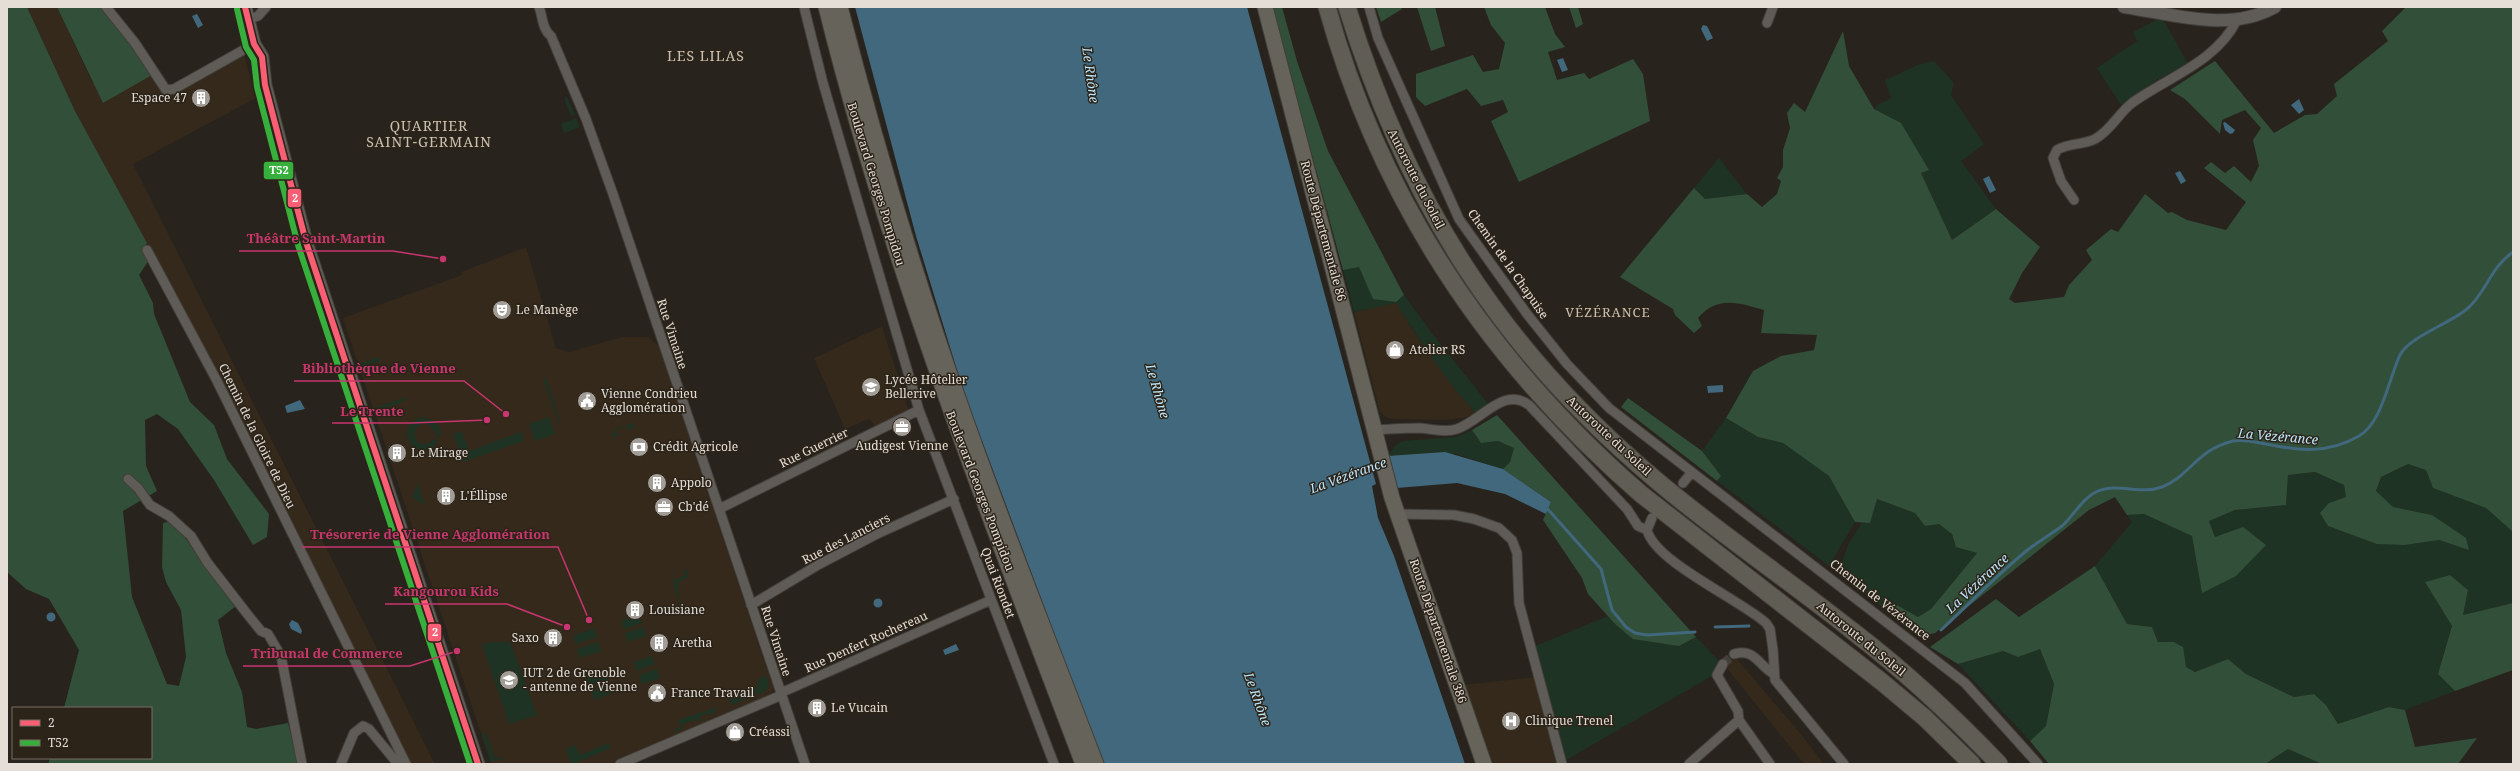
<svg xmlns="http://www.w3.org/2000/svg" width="2520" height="771" font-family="'Noto Serif',serif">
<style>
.built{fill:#34291a}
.green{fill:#1e3323}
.forest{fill:#324f39}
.water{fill:#41687c}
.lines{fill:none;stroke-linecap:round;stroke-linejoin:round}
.stream{stroke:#41687c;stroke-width:3}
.minor-tunnel{stroke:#443f39;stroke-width:9;stroke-dasharray:9 4.5;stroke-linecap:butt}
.minor-casing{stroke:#423e39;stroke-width:11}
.tertiary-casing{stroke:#423e39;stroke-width:14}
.secondary-casing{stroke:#423e39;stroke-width:15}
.primary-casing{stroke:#423e39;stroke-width:17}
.motorway-casing{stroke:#423e39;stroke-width:19}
.minor{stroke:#5f5b56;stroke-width:9}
.tertiary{stroke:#5f5b56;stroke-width:12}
.secondary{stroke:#5f5b56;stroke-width:13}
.primary{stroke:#66635a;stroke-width:15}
.motorway{stroke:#605e54;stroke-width:17}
.bus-1-casing{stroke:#2c2419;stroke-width:9}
.bus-2-casing{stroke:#2c2419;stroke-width:9}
.bus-1{stroke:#f95e74;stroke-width:6}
.bus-2{stroke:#36af3d;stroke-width:6}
.labels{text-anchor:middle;stroke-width:3;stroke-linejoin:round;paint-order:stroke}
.poi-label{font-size:12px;fill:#e4ded7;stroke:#2c2419;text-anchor:start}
.street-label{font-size:12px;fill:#e4ded7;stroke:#2c2419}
.water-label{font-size:13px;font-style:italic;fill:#bce6fc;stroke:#2c2419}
.neighbourhood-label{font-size:13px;letter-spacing:1px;fill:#cac0b2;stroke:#2c2419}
.quarter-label{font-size:14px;letter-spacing:1px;fill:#cac0b2;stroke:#2c2419}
.leader{fill:none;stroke:#c7366e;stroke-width:1.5}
.callout-dot{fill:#c7366e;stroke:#2c2419;stroke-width:1.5}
.callout-label{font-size:13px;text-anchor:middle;font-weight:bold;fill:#c7366e;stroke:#2c2419;stroke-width:3;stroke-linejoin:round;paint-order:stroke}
.line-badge{stroke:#2c2419;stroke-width:1.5}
.badge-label{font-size:11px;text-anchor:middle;font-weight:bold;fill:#fff}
</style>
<rect width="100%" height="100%" fill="#28231d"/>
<path class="built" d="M27 7H57L92 82 152 75 165 98 244 54 256 98 133 164 435 764H411L176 297 75 111Z
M526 247 556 348 569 352 622 337H648L658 345 774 690 772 694 611 764H491L343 318 462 275 461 272Z
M1396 302 1414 332 1455 389 1466 399 1475 414 1463 418 1443 420 1394 419 1386 417 1380 412 1354 312Z
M882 326 909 411 876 427 869 419 845 429 814 358Z
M1736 658 1801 734 1824 764H1804L1726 667Z
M1536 677 1559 764H1490L1463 685Z"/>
<path class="green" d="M2162 17 2188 64 2158 79 2121 105 2097 68 2137 41 2133 32Z
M1934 61 1954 83 1951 95 1984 144 1961 161 1996 209 1952 240 1921 173 1929 170 1875 109 1877 105 1891 98 1885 80 1920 64Z
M567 97 575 114 571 116 564 98Z
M576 118 580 127 564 133 561 124Z
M1719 158 1747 194 1705 199 1694 188Z
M1359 267 1396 302 1404 295 1431 332 1489 405 1475 414C1468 402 1462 398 1454 388 1433 361 1414 332 1396 303L1354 312 1343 270Z
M379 357 380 361 360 367 359 364Z
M546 378 560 423 559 424 543 379Z
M407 397C404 405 379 409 373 408Z
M423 417 436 422 441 431 439 438 430 425 423 423 417 427 414 435 418 443 427 444 435 439 438 440 434 447C408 460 395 424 423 417Z
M549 417 555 434 535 441 529 424Z
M1726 418 1758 437 1783 443 1829 476 1855 522 1829 566 1717 481 1720 475 1702 451Z
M633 423 634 428 629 430 628 426 613 431 614 433H618V435L612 437V430Z
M1472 430 1481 443 1498 441 1514 448 1510 462 1503 469 1456 454 1388 456 1396 445 1403 441 1456 437Z
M462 431 469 451 521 432 524 441 463 462 453 434Z
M2408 464 2426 470 2433 488 2486 508 2513 532V603L2463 615 2468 590 2450 575 2425 582 2452 626 2438 674 2455 691 2405 710 2389 707 2338 724 2326 705 2314 694 2294 697 2246 674 2228 659 2196 672 2186 667 2174 642H2158L2152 627 2127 624 2095 566 2132 522 2127 515 2144 514 2192 536 2202 593 2215 537 2209 521 2235 510 2286 505 2288 475 2315 472 2344 485 2346 497 2329 503 2405 545 2439 540 2469 550 2432 515 2393 507 2376 492 2381 477Z
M418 483 424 505 412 497Z
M1877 499 1915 513 1925 526 1939 524 1952 534 1956 547 1977 553 1931 609 1918 617 1897 605 1889 613 1838 572 1849 543 1862 522 1870 523Z
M684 569 688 571 687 578 678 581 679 607 673 580 685 576Z
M639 615 642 623 624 629 621 621Z
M1608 616 1615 624 1679 646 1696 637 1720 662 1712 676 1566 760 1535 646Z
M643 627 646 636 628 642 625 633Z
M594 628 597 637 576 644 573 636Z
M494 642H510L537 715 509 724 482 644Z
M598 642 601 651 580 658 577 649Z
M2040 649 2054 684 2046 726 2030 741 1958 664 2003 651 2018 657Z
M652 656 655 664 637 671 634 662Z
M657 669 660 678 642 684 639 675Z
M607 670 610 678 589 686 586 677Z
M765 675 769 683 766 691 731 705 729 699 752 691 758 686V680Z
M612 684 615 692 594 700 591 691Z
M718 707 710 716 707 713 700 717 701 720 698 722 696 719 681 725 683 728 675 732 674 730 681 727 678 720Z
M486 733 495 758 507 757 491 762 482 734Z
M609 743 611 748 573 764H571L566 749 575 745 580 755Z
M2288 749 2322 764H2265Z"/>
<path class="forest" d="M7 7H27L75 111 147 243 143 249 149 260 139 275 153 303 154 314 190 402 214 425 227 459 269 514 267 537 253 545 214 480 178 429 157 414 145 420 146 466 157 491 123 511 132 597 167 684 179 686 186 657 181 610 166 582 162 567 163 523 172 521C195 549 212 579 236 606L218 620 226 653 242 692 247 727 256 729 288 723 298 764H48L50 758H151V708H64L79 650 49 599 26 589 7 572Z
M57 7H102L134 47 152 75 103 103Z
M1272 7H1282L1297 61 1328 151 1404 295 1396 302 1373 299 1359 267 1343 270Z
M1376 7H1400L1402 9 1381 22Z
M1417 7H1435L1445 46 1431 51Z
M1484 7H1545L1555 34 1565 47 1548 52 1557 80 1584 73 1589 79 1633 59 1643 74 1650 121 1519 182 1491 121 1508 112 1503 100 1481 106 1467 89 1425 106 1416 97V74L1473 55 1483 72 1499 69 1505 43 1491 25Z
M1569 7H1578L1583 24 1576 28Z
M2406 7H2513V532L2486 508 2433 488 2426 470 2408 464 2381 477 2376 491 2393 507 2432 515 2466 538 2469 550 2439 540 2405 545 2377 544 2328 526 2320 513 2329 503 2346 497 2344 485 2315 472 2288 475 2286 505 2235 510 2209 521 2215 537 2243 527 2266 545 2236 576 2202 593 2192 536 2144 514 2127 515 2115 497 2089 510 1935 633 1920 637 1889 613 1897 605 1918 617 1931 609 1977 553 1956 547 1952 534 1939 524 1925 526 1915 513 1877 499 1870 523 1855 522 1829 476 1783 443 1758 437 1726 418 1753 371 1781 356 1814 350 1817 335 1761 333 1764 310C1739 303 1718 295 1698 318L1702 326 1694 333 1675 315 1673 309 1620 277 1694 188 1705 199 1747 194 1762 207 1777 194 1781 181 1777 178 1783 167V150L1790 128 1787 113 1794 103 1805 112 1843 31 1849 66 1874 109 1901 123 1929 170 1921 173 1952 240 1996 209 2040 247 2022 273 2009 299 2015 303 2064 297 2069 285 2092 260 2086 250 2111 229 2118 232 2145 194 2168 213 2172 212 2187 220 2226 230 2246 202 2204 168 2211 162 2225 173 2234 166 2251 182 2259 166 2253 140 2261 128 2245 110 2222 120 2220 134 2185 99 2170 90 2215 61 2274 133 2305 115 2317 114 2337 96 2334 84 2388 41 2382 31Z
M1628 398 1702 451 1721 476 1717 481 1621 407Z
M1497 415 1696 637 1679 646 1633 639 1615 624 1588 594 1582 578 1543 520 1551 502 1503 469 1510 462 1514 448 1498 441 1481 443 1472 430Z
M2095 566 2127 624 2152 627 2158 642H2174L2183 647 2186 667 2195 672 2228 659 2246 674 2294 697 2314 694 2326 705 2338 724 2389 707 2405 710 2415 747 2477 738 2458 764H2322L2288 749 2265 764H2049L2030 741 2046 726 2054 684 2040 649 2018 657 2003 651 1958 664 1930 647 1996 599 2019 617Z
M2450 575 2468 590 2463 615 2513 603V670L2455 691 2438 674 2452 626 2425 582Z"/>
<path class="water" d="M855 7H1247L1376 484 1372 486 1378 518 1394 556 1465 764H1103L964 393 916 236Z
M197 14 203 25 198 28 192 16Z
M1703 25 1707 26 1713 38 1707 41 1701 29Z
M1563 58 1568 70 1562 72 1557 60Z
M2299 99 2304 110 2299 114 2291 105Z
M2225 122 2235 130 2233 133 2230 134 2225 130 2223 123Z
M2180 171 2186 181 2181 184 2175 173Z
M1989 176 1996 190 1990 193 1983 179Z
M1723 385V392L1708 393 1707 386Z
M300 400 305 409 287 413 285 406Z
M1445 452 1503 469 1551 502 1546 514 1505 494 1457 483 1397 488 1388 456Z
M873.5 603a4.5 4.5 0 1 1 9 0a4.5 4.5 0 1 1-9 0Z
M46.5 617a4.5 4.5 0 1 1 9 0a4.5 4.5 0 1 1-9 0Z
M292 620 298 623 302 631 301 634 291 629 289 624Z
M956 644 959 650 945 655 943 650Z"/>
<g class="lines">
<path class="stream" d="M1545 506 1601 569 1612 610 1626 627 1635 633 1647 635 1695 632
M1715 627 1749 626
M1941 630C1969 604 1996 576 2025 552 2037 542 2050 535 2062 526 2073 516 2083 498 2096 492 2116 482 2141 495 2162 487 2190 476 2196 450 2233 441 2244 439 2255 442 2266 444 2299 451 2328 454 2359 436 2382 423 2389 378 2400 355 2409 337 2449 324 2467 309 2487 292 2489 269 2513 252"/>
<path class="minor-tunnel" d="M1723 664 1734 654"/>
<defs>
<path id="minor" d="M106 7 135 43 166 90 174 89 254 44
M539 7C543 17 542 29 551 36L586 119 613 194 805 764
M804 7 823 83 919 410 1054 764
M1369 7 1378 38 1459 219 1527 314 1567 364 1609 408 1965 683 2038 764
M248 19 258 16 266 7
M1767 23 1773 7
M2074 200 2061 181 2053 158 2057 150C2068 143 2083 145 2095 139 2110 131 2119 113 2132 103 2168 77 2216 62 2237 20
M147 250 217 381 406 764
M1375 430C1390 429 1405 428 1420 428 1433 429 1444 433 1457 429 1482 420 1504 386 1529 405L1627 509 1638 526 1647 530
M128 479 138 488 150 505 169 516 191 536 207 562 248 615 261 631 268 634 281 656 302 764
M1683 483 1692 472
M719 509 919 410
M1397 514 1454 515 1474 519 1499 528 1512 540 1517 553 1519 603 1562 764
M1652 518 1647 530C1655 562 1739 599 1766 623L1770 629 1773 650 1775 680 1844 764
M751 605 818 565 877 534 954 499
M1734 654C1755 648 1758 665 1774 674
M1739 720 1770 764
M341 764 354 733 363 726 369 729 398 764
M620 764 777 697 785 691 991 600
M1689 764 1739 720 1738 711 1717 675 1723 664"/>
<path id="tertiary" d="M2124 7C2173 14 2229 33 2275 7"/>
<path id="secondary" d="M245 7 254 44 262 57 265 85 306 242 478 764"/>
<path id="primary" d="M826 7C891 268 988 513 1083 764
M840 7C876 146 917 283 965 418 1006 534 1052 649 1096 764
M1265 7 1392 498 1484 764"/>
<path id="motorway" d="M1327 7C1381 201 1490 363 1641 494L1882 682 1925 718 1972 764
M1347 7C1407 201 1500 349 1656 480 1720 534 1790 581 1855 633 1907 673 1954 717 1999 764"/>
</defs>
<use href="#minor" class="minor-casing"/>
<use href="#tertiary" class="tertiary-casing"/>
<use href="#secondary" class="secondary-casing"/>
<use href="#primary" class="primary-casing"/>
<use href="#motorway" class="motorway-casing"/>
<use href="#minor" class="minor"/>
<use href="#tertiary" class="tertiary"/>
<use href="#secondary" class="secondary"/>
<use href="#primary" class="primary"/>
<use href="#motorway" class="motorway"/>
<defs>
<path id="bus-1" d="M245 7 254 44 262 57 265 85 306 242 478 764"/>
<path id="bus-2" d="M237 9 246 47 254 60 257 87 298 245 470 764"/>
</defs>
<use href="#bus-1" class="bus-1-casing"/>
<use href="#bus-2" class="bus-2-casing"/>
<use href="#bus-1" class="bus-1"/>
<use href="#bus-2" class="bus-2"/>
</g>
<defs>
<symbol id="building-disc" viewBox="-11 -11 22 22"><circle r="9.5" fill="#a29d96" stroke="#2c2419"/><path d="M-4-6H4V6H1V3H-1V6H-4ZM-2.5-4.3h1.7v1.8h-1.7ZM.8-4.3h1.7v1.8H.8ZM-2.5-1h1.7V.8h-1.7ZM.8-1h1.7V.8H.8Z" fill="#fff"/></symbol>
<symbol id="theatre-disc" viewBox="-11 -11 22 22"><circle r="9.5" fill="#a29d96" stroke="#2c2419"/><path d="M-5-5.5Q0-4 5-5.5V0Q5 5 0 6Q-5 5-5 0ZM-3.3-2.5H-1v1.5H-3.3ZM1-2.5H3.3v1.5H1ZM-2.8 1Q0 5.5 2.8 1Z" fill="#fff"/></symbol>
<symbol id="shop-disc" viewBox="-11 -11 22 22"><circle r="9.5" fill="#a29d96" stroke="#2c2419"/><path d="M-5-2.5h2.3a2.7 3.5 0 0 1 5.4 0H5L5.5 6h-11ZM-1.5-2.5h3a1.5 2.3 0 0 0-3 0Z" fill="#fff"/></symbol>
<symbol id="school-disc" viewBox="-11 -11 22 22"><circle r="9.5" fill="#a29d96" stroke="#2c2419"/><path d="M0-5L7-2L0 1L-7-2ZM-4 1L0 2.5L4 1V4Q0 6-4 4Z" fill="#fff"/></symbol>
<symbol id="civic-disc" viewBox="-11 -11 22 22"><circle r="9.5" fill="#a29d96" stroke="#2c2419"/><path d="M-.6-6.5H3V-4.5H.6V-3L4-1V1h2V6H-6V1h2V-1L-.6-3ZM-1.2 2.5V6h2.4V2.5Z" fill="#fff"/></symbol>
<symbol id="office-disc" viewBox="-11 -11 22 22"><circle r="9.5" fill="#a29d96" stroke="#2c2419"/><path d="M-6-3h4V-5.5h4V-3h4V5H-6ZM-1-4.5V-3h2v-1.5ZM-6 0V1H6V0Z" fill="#fff"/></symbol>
<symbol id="bank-disc" viewBox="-11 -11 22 22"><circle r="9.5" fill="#a29d96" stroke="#2c2419"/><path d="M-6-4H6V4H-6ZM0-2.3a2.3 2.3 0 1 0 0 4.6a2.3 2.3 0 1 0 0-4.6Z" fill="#fff"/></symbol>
<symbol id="university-disc" viewBox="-11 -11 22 22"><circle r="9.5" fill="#a29d96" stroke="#2c2419"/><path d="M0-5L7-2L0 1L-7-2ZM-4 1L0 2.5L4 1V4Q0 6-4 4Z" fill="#fff"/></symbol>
<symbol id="hospital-disc" viewBox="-11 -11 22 22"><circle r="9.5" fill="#a29d96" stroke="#2c2419"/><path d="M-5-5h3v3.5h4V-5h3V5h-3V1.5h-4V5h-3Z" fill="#fff"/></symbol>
</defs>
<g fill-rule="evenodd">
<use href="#building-disc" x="190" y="87" width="22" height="22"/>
<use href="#theatre-disc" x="491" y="299" width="22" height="22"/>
<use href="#shop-disc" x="1384" y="339" width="22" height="22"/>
<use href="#school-disc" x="860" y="376" width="22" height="22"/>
<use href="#civic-disc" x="576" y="390" width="22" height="22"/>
<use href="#office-disc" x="891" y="416" width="22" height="22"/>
<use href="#bank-disc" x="628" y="436" width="22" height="22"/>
<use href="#building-disc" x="386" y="442" width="22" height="22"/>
<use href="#building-disc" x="646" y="472" width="22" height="22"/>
<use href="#building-disc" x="435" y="485" width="22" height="22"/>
<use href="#office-disc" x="653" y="496" width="22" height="22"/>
<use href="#building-disc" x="624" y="599" width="22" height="22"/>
<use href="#building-disc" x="542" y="627" width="22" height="22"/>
<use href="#building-disc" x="648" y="632" width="22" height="22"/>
<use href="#university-disc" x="498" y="669" width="22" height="22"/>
<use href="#civic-disc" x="646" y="682" width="22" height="22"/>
<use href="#building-disc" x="806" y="697" width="22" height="22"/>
<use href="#hospital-disc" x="1500" y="710" width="22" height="22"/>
<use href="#shop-disc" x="724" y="721" width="22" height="22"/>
</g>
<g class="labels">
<g class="poi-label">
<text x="187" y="102" text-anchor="end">Espace 47</text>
<text x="516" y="314">Le Manège</text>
<text x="1409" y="354">Atelier RS</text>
<text x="885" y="384">Lycée Hôtelier<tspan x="885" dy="14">Bellerive</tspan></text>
<text x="601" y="398">Vienne Condrieu<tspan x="601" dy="14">Agglomération</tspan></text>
<text x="902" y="450" text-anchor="middle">Audigest Vienne</text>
<text x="653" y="451">Crédit Agricole</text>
<text x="411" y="457">Le Mirage</text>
<text x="671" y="487">Appolo</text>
<text x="460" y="500">L'Éllipse</text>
<text x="678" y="511">Cb'dé</text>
<text x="649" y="614">Louisiane</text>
<text x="539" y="642" text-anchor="end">Saxo</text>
<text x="673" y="647">Aretha</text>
<text x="523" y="677">IUT 2 de Grenoble<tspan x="523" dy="14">- antenne de Vienne</tspan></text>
<text x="671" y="697">France Travail</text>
<text x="831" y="712">Le Vucain</text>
<text x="1525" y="725">Clinique Trenel</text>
<text x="749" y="736">Créassi</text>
</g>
<g class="street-label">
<text transform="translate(1416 179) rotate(63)" y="4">Autoroute du Soleil</text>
<text transform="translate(876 184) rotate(73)" y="4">Boulevard Georges Pompidou</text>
<text transform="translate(1323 231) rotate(75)" y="4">Route Départementale 86</text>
<text transform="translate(1508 264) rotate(55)" y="4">Chemin de la Chapuise</text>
<text transform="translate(672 334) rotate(72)" y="4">Rue Vimaine</text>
<text transform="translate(257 436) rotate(64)" y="4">Chemin de la Gloire de Dieu</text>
<text transform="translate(1609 436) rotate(43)" y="4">Autoroute du Soleil</text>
<text transform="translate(814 448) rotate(-26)" y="4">Rue Guerrier</text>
<text transform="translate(980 491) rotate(69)" y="4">Boulevard Georges Pompidou</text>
<text transform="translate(846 539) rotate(-27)" y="4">Rue des Lanciers</text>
<text transform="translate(998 583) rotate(69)" y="4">Quai Riondet</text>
<text transform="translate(1880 600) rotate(38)" y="4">Chemin de Vézérance</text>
<text transform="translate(1438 631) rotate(71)" y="4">Route Départementale 386</text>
<text transform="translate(1861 639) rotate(39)" y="4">Autoroute du Soleil</text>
<text transform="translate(776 641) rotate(72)" y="4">Rue Vimaine</text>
<text transform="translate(866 642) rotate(-24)" y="4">Rue Denfert Rochereau</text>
</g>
<g class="water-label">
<text transform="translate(1091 75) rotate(82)" y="5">Le Rhône</text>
<text transform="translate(1158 391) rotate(74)" y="5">Le Rhône</text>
<text transform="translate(2278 436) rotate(5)" y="5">La Vézérance</text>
<text transform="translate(1348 475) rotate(-20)" y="5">La Vézérance</text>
<text transform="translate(1977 583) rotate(-43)" y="5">La Vézérance</text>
<text transform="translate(1258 699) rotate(70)" y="5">Le Rhône</text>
</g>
<g class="neighbourhood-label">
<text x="1608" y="317">VÉZÉRANCE</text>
</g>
<g class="quarter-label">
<text x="706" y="61">LES LILAS</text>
<text x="429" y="131">QUARTIER<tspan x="429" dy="16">SAINT-GERMAIN</tspan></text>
</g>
</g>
<path class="leader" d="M443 259L393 251H239M506 414L464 381H294M487 420L411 423H332M589 620L558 547H302M567 627L507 604H385M457 651L410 666H243"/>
<g class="callout-dot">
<circle cx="443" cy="259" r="4"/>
<circle cx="506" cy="414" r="4"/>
<circle cx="487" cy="420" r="4"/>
<circle cx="589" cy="620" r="4"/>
<circle cx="567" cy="627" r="4"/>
<circle cx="457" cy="651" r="4"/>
</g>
<g class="callout-label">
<text x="316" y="243">Théâtre Saint-Martin</text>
<text x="379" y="373">Bibliothèque de Vienne</text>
<text x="372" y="416">Le Trente</text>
<text x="430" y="539">Trésorerie de Vienne Agglomération</text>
<text x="446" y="596">Kangourou Kids</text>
<text x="327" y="658">Tribunal de Commerce</text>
</g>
<g class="line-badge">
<rect x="263" y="161" width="31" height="19" rx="4" fill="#36af3d"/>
<rect x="287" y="188" width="15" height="20" rx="4" fill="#f95e74"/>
<rect x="427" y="623" width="15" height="19" rx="4" fill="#f95e74"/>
</g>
<g class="badge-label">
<text x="279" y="174">T52</text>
<text x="295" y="202">2</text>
<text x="435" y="636">2</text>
</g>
<rect width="2520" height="771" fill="none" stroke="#e4ded7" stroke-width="16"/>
<rect x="12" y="707" width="140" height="52" fill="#2c2419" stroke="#766e65"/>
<rect x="20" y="720" width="20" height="6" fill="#f95e74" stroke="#766e65"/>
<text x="48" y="727" font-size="12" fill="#e4ded7">2</text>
<rect x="20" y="740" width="20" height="6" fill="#36af3d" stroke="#766e65"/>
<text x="48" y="747" font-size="12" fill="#e4ded7">T52</text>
</svg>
